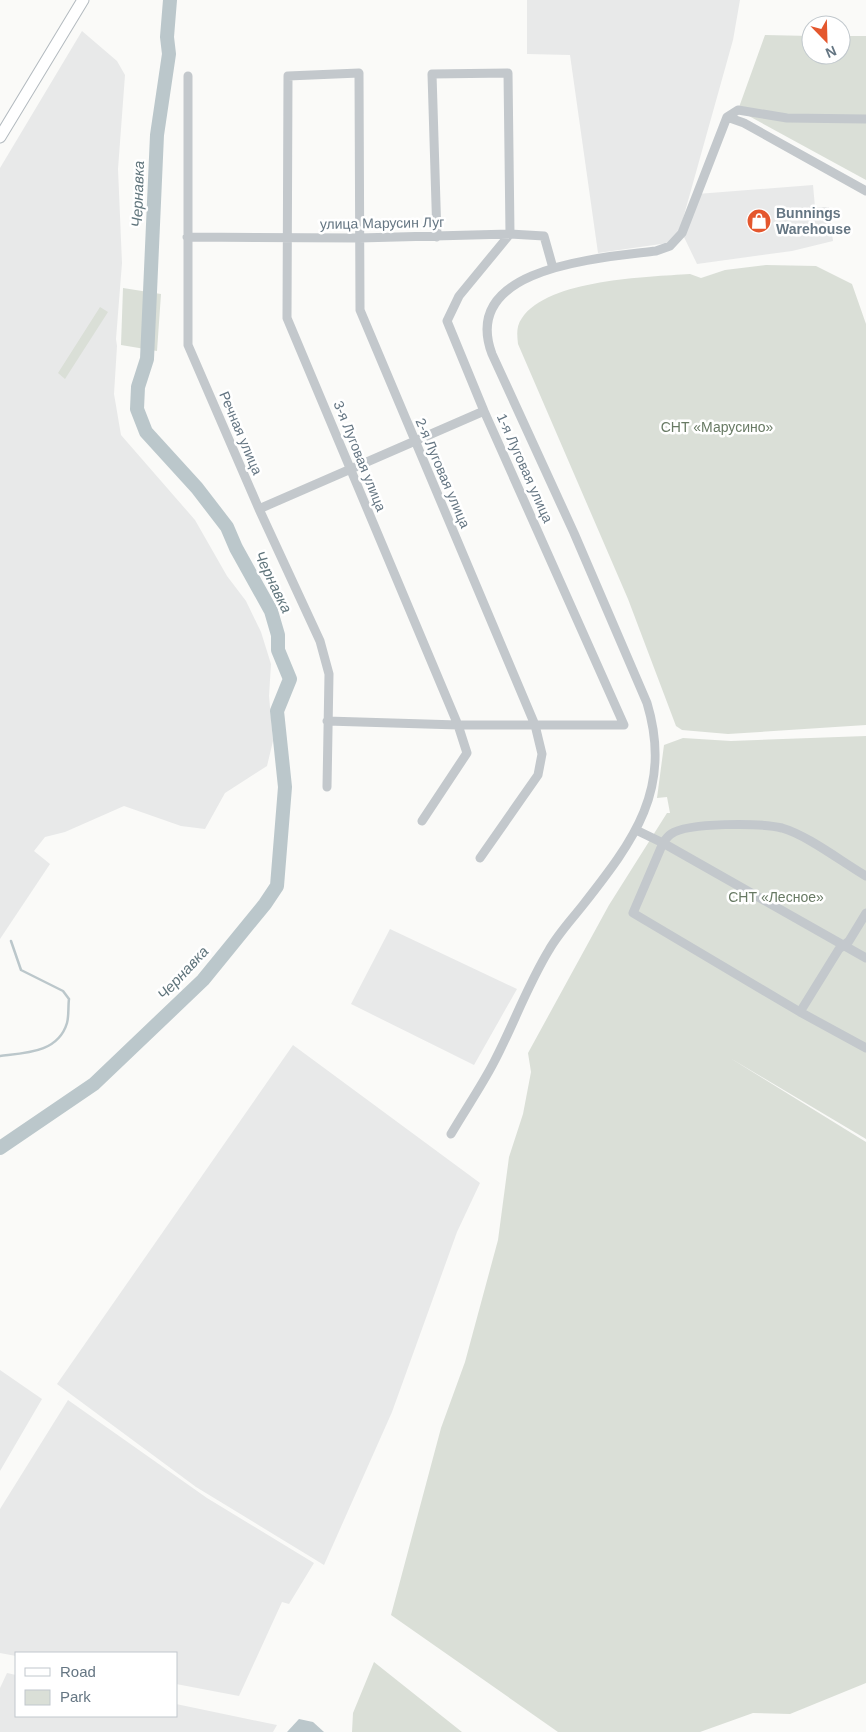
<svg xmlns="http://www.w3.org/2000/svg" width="866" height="1732" font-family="Helvetica,sans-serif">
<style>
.built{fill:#e8e9e9}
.green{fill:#dadfd7}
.water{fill:#bbc7cb}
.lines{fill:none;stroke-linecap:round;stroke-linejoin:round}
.stream{stroke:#bbc7cb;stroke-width:2.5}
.river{stroke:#bbc7cb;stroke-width:14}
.secondary-casing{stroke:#b3babf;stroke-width:13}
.minor{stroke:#c3c8cc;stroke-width:9}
.secondary{stroke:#fff;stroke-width:11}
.labels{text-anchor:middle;stroke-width:5;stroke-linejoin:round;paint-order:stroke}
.poi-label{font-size:14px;font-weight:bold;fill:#657683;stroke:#fff;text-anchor:start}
.street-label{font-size:14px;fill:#657683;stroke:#fff}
.park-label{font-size:14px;fill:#687a64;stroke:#fff}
.water-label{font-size:15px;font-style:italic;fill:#60757c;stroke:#fff}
</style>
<rect width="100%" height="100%" fill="#fafaf8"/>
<path class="built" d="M527 0H740L733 40 679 233 668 243 598 253 570 55 527 54Z
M82 31 117 61 125 75 118 169 122 263 116 339 117 346 114 394 121 435 195 520 227 576 246 601 261 632 271 664 269 696 273 741 267 766 225 793 205 829 181 826 124 806 65 832 45 837 34 851 50 864 0 939V168Z
M813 185 815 207H829L833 241 792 251 697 264 683 235 697 194Z
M390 929 517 989 474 1065 351 1004Z
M293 1045 480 1183 457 1232 392 1412 324 1565 196 1487 57 1384Z
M0 1370 42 1399 0 1471Z
M68 1400 207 1498 314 1563 289 1604 282 1602 239 1696 176 1684V1653H16V1656L0 1653V1509Z
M7 1673 16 1675V1716H176V1704L277 1725 273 1732H0V1688Z"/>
<path class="green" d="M765 35 811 36V55H841V36H866V180L738 110Z
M766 265 816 266 852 284 866 324V725L728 734 682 730 676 726 628 599 518 344C517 335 516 326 522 318 549 279 647 277 690 274L701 278 725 270Z
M123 288 161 294 157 351 121 345Z
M100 307 108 312 65 379 58 373Z
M866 736V1139L730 1058 866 1142V1683L790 1714 753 1713 700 1732H558L391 1615 441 1428 465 1362 498 1240 509 1157 523 1114 531 1072 528 1053 609 905 667 813H670L667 797 657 798 664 745 683 738 731 741Z
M374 1662 462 1732H352L353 1713Z"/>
<path class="water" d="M299 1719 313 1722 324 1732H287Z"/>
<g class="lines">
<path class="stream" d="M0 1056C25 1053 58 1053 67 1023 69 1016 68 1006 69 999L63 991 21 970 11 941"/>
<path class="river" d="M0 1148 94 1084 203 980 265 904 277 886 285 787 277 711 290 679 278 650V635L271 611 236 548 227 527 197 488 146 432 137 409 138 387 147 359 157 135 169 54 167 37 170 0"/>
<defs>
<path id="secondary" d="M0 137 83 0"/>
</defs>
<use href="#secondary" class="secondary-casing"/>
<path class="minor" d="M188 76V345L259 509 320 641 329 674 327 787
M727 117 744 123 866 191
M187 237 359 238 510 234 544 236 553 268
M259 509 484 411
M327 721 458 725H624L484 411 447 321 459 296 510 234 508 73 432 74 437 237
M422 821 467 753 458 725 287 318 288 76 359 73 360 310 535 725 542 754 538 775 480 858
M636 830 663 843 866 958
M866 876C842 862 807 835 782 828 761 823 688 822 671 834 668 836 665 840 663 843L633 913 800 1012 839 949 849 941 866 913
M800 1012 866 1048
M451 1134C465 1110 481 1087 494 1062 513 1026 527 986 549 950 558 934 572 919 583 905 634 840 673 789 647 703L574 533 492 354C459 266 602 258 656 251L670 246 682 233 727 117 738 110 787 118 866 119"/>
<use href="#secondary" class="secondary"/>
</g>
<defs>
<symbol id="shop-disc" viewBox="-11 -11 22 22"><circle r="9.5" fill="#e4572e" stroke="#fff"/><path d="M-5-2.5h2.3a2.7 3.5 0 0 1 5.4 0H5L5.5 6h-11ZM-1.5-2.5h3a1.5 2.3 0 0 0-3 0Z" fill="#fff"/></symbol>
</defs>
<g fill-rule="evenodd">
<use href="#shop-disc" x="745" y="207" width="28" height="28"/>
</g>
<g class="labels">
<g class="poi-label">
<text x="776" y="218">Bunnings<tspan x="776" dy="16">Warehouse</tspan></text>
</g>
<g class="street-label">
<text transform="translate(382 223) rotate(-1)" y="5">улица Марусин Луг</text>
<text transform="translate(241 433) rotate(67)" y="5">Речная улица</text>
<text transform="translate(360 456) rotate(68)" y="5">3-я Луговая улица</text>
<text transform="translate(525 468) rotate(66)" y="5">1-я Луговая улица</text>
<text transform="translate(443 473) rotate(67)" y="5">2-я Луговая улица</text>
</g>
<g class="park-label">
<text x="717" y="432">СНТ «Марусино»</text>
<text x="776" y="902">СНТ «Лесное»</text>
</g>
<g class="water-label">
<text transform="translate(138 194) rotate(-88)" y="5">Чернавка</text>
<text transform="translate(273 582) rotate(64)" y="5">Чернавка</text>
<text transform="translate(183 973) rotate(-47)" y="5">Чернавка</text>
</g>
</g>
<rect x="15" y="1652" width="162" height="65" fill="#ffffff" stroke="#c1c8cd"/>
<rect x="25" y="1668" width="25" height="8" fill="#ffffff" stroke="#c1c8cd"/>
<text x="60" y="1677" font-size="15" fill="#657683">Road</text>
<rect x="25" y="1690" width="25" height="15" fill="#dadfd7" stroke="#c1c8cd"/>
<text x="60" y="1702" font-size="15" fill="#657683">Park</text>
<g transform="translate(826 40) rotate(157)"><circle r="24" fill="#ffffff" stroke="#c1c8cd"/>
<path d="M0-4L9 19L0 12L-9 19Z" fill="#e4572e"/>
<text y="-8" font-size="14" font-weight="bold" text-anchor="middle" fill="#657683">N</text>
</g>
</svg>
